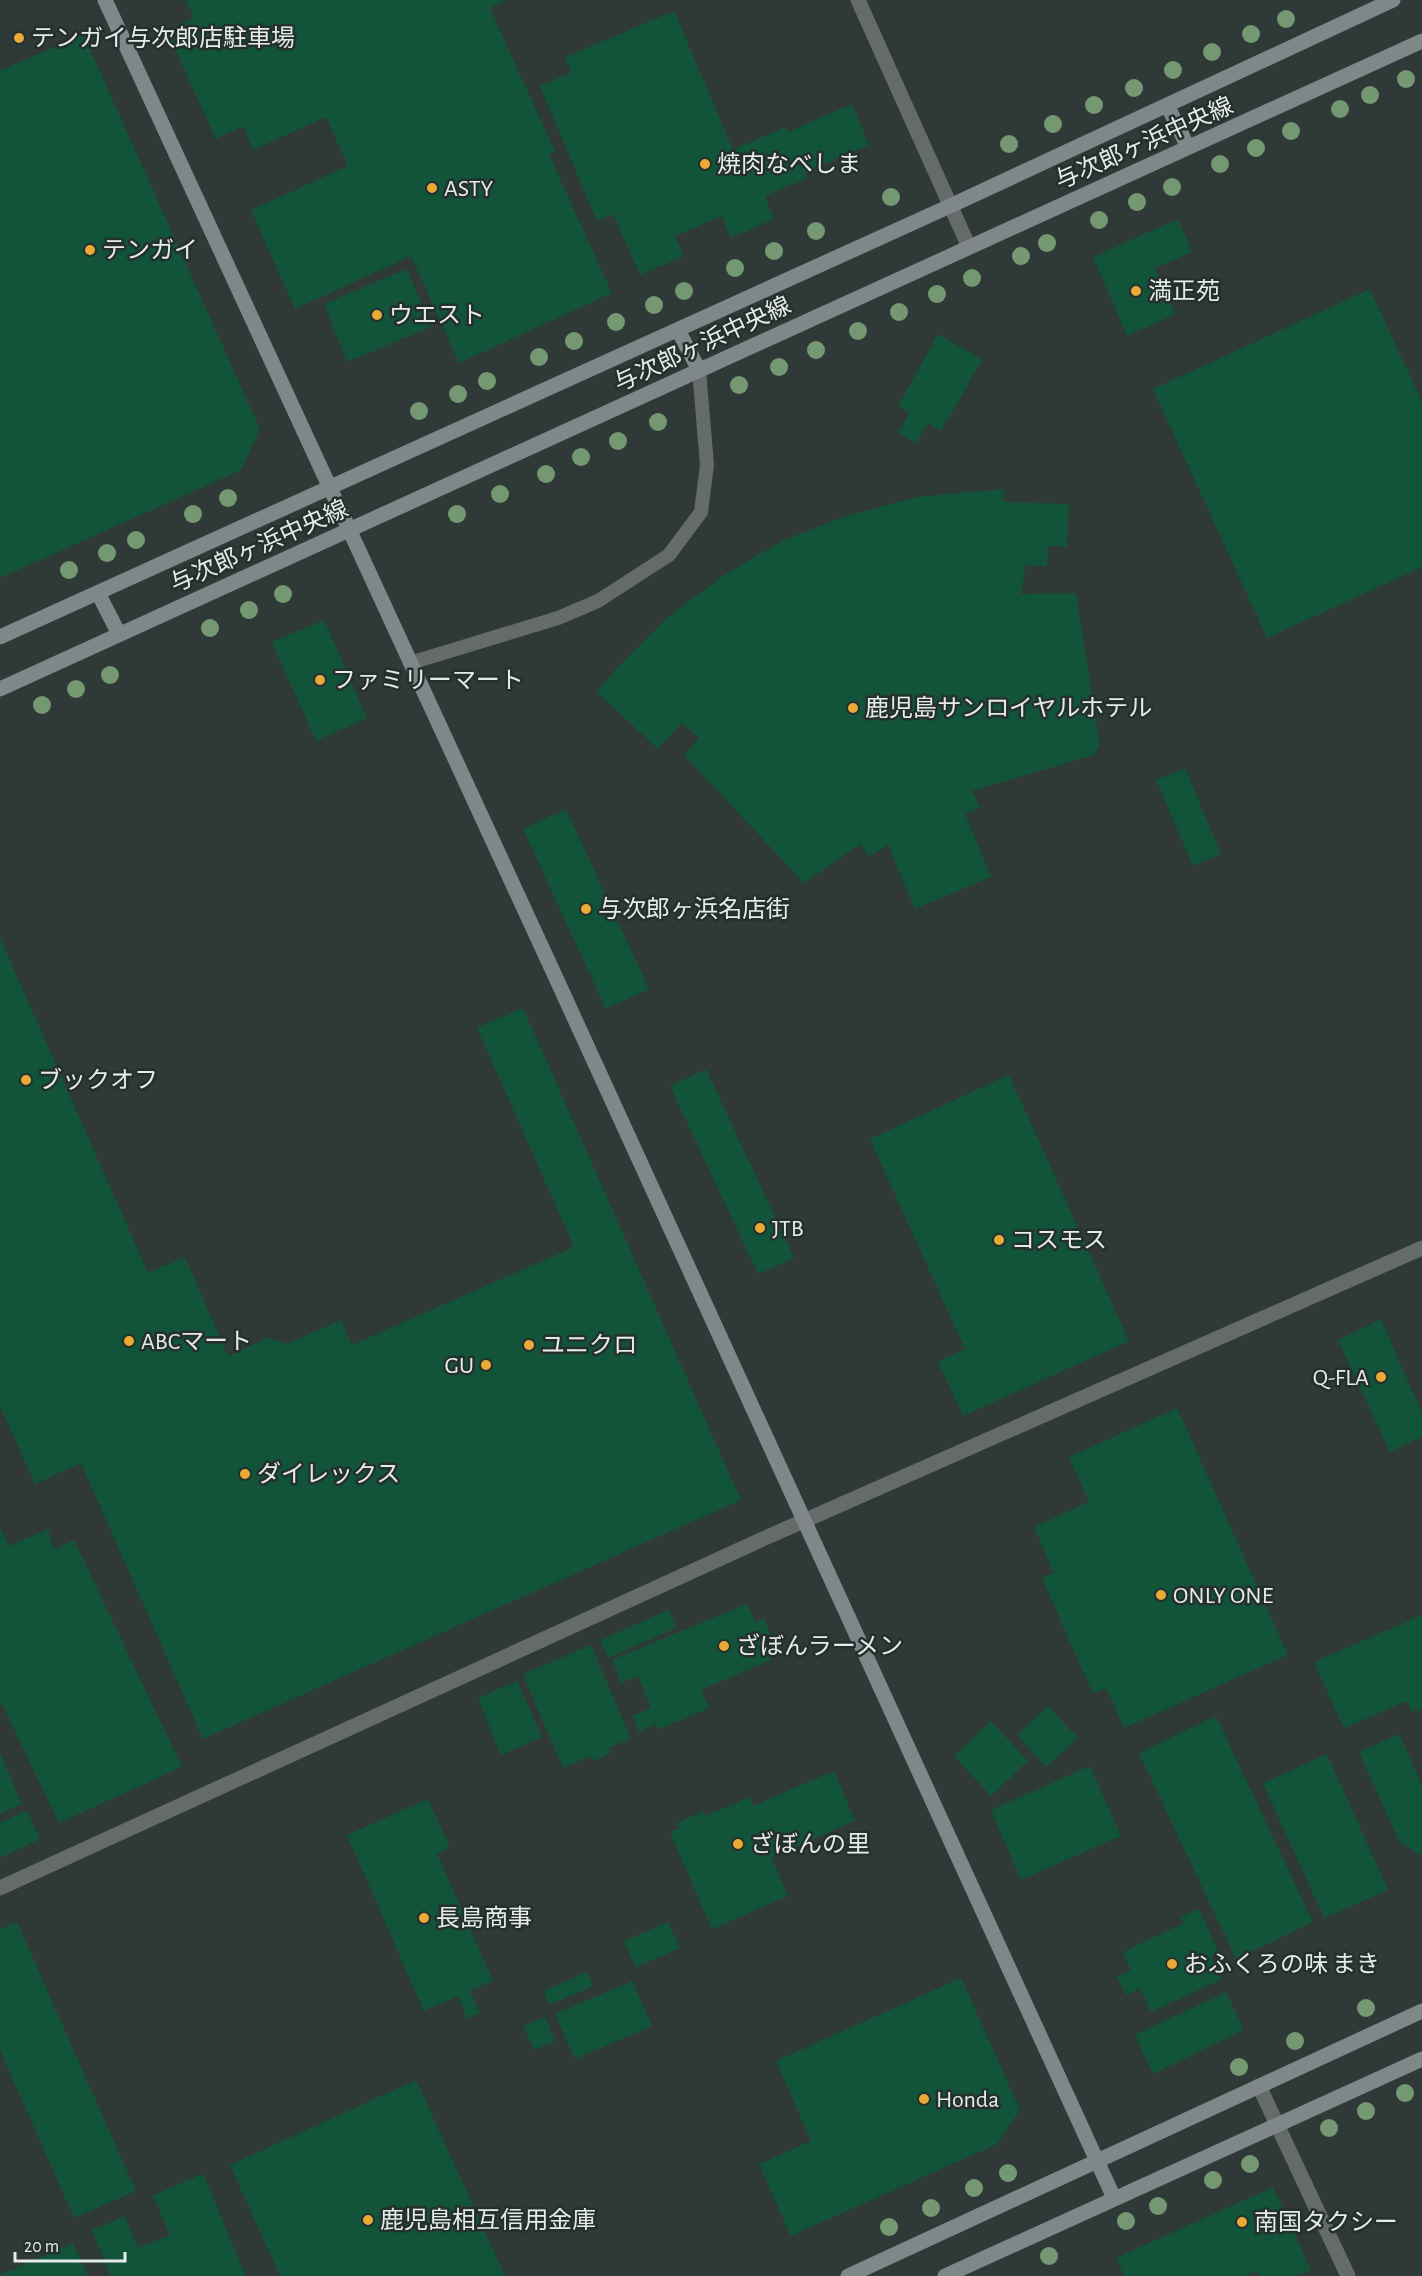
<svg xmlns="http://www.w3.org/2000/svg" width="1422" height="2276" font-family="'Alegreya Sans','Noto Sans JP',sans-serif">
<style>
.building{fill:#125439}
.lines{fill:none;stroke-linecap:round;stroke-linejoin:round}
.lane{stroke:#656a6b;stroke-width:14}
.street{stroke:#656a6b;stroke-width:15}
.secondary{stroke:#7f8788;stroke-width:15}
.tree{fill:#749871}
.poi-dot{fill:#e9aa38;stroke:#252f2d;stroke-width:2}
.labels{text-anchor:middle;stroke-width:5;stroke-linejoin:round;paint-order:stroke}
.poi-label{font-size:24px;fill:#e5ebea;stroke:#252f2d;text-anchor:start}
.street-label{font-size:24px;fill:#e5ebea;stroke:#252f2d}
</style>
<rect width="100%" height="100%" fill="#2f3937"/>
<path class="building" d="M186 0H506L490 8 555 152 549 155 612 293 459 363 411 256 295 309 251 210 348 166 326 117 253 150 243 126 216 139 167 31 194 18Z
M674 11 733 150 785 127 788 132 852 104 869 145 805 172 807 178 765 196 774 219 731 238 722 216 675 236 684 256 640 275 613 214 597 221 540 86 572 72 565 57Z
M83 34 260 429 241 470 0 578V71Z
M1178 219 1192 252 1155 268 1175 314 1127 336 1093 257Z
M407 269 431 327 347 362 324 304Z
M1370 289 1422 402V567L1267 638 1153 389Z
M938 334 982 360 941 431 928 423 916 443 898 433 909 413 898 406Z
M1004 489 1003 502 1069 504 1067 547 1048 546 1047 566 1026 565 1021 594 1076 593 1100 745 1094 755 972 791 980 808 965 814 991 877 915 909 888 845 869 857 861 844 804 883 684 755 699 738 682 723 658 749 597 692 615 670 668 617 726 574 782 541 840 518 916 497Z
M324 620 367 718 316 741 272 642Z
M1185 768 1221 854 1193 866 1156 780Z
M566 809 649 989 606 1009 523 829Z
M0 938 148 1273 185 1257 228 1356 267 1338 287 1344 341 1320 352 1345 574 1247 477 1028 523 1008 741 1500 203 1739 81 1463 35 1484 0 1406Z
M706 1069 794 1258 758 1274 670 1086Z
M1009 1075 1129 1341 963 1416 938 1361 965 1349 870 1139Z
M1381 1319 1422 1413V1437L1390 1452 1338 1340Z
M1177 1408 1288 1655 1124 1728 1106 1688 1093 1694 1042 1578 1054 1573 1034 1527 1089 1502 1069 1457Z
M0 1527 9 1546 48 1529 54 1550 74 1540 182 1767 59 1823 0 1700Z
M747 1604 755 1622 764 1618 773 1640 764 1643 771 1660 701 1690 709 1708 658 1730 656 1724 639 1732 633 1716 651 1708 638 1676 621 1683 612 1660Z
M669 1610 676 1628 608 1658 600 1640Z
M1422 1615V1708L1412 1713 1407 1701 1344 1728 1314 1662Z
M591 1645 631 1739 609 1748 611 1753 593 1761 591 1756 563 1768 523 1674Z
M517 1681 542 1737 501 1755 478 1698Z
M1048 1706 1078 1738 1046 1767 1017 1735Z
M1216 1716 1313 1922 1236 1959 1139 1753Z
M991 1721 1028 1761 991 1796 954 1756Z
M1399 1734 1422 1785V1855L1400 1843 1359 1752Z
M0 1753 22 1804 0 1814Z
M1327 1754 1388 1890 1324 1918 1263 1783Z
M1090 1766 1121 1836 1021 1880 991 1810Z
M834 1771 855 1821 771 1857 788 1896 712 1929 670 1832 679 1828 677 1823 704 1811 706 1816 750 1797 753 1806Z
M428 1799 450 1848 437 1854 493 1981 470 1990 480 2013 467 2019 458 1996 424 2011 347 1835Z
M27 1810 40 1839 0 1858V1823Z
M1199 1909 1219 1953 1211 1956 1222 1979 1151 2012 1140 1988 1126 1995 1117 1976 1131 1970 1123 1952 1184 1923 1181 1917Z
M17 1922 136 2191 74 2218 0 2050V1929Z
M668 1922 680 1948 636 1967 624 1941Z
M587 1972 593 1986 549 2005 544 1991Z
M961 1978 1020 2110 997 2144 791 2236 759 2164 811 2141 776 2061Z
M632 1981 652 2026 575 2059 555 2014Z
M1226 1992 1244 2030 1153 2074 1135 2035Z
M545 2017 555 2041 534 2050 523 2026Z
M416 2080 505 2276H280L230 2165Z
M203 2174 246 2276H111L92 2230 125 2216 138 2248 170 2235 153 2195Z
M1273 2187 1311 2270 1296 2276H1260L1255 2272 1246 2276H1124L1116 2258Z
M73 2243 88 2276H0V2275Z"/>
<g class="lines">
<path class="lane" d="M410 663 558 618 598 601 669 555 701 512 707 465 699 370"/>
<path class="street" d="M858 0 969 247
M0 1888 765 1538 1422 1248
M1259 2086 1348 2276"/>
<path class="secondary" d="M105 0 556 978 1114 2198
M1167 105 1188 147
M678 330 699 370
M98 593 119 634
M0 637 950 206 1393 0
M0 689 1422 41
M848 2276 1422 2011
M945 2276 1422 2059"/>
</g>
<g class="tree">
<circle cx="1286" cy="19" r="9"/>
<circle cx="1251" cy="34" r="9"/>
<circle cx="1212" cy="52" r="9"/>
<circle cx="1173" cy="70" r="9"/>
<circle cx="1406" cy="79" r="9"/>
<circle cx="1134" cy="88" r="9"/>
<circle cx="1370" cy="95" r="9"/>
<circle cx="1094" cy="105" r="9"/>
<circle cx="1340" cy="109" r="9"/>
<circle cx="1053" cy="124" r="9"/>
<circle cx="1291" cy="131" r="9"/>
<circle cx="1009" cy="144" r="9"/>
<circle cx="1256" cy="148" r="9"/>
<circle cx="1220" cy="164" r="9"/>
<circle cx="1172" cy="187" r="9"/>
<circle cx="891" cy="197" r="9"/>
<circle cx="1137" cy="202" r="9"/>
<circle cx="1099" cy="220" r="9"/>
<circle cx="816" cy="231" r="9"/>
<circle cx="1047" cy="243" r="9"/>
<circle cx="774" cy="251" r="9"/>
<circle cx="1021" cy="256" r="9"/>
<circle cx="735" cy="268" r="9"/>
<circle cx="972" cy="278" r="9"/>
<circle cx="684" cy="291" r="9"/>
<circle cx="937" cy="294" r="9"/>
<circle cx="654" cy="305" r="9"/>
<circle cx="899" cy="312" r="9"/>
<circle cx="616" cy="322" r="9"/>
<circle cx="858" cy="331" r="9"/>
<circle cx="574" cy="341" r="9"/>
<circle cx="816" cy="350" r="9"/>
<circle cx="539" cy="357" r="9"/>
<circle cx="779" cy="367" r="9"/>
<circle cx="487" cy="381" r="9"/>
<circle cx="739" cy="385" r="9"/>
<circle cx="458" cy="394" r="9"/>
<circle cx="419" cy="411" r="9"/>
<circle cx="658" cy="422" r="9"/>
<circle cx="618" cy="441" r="9"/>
<circle cx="581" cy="457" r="9"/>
<circle cx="546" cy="474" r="9"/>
<circle cx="500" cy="494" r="9"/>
<circle cx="228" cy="498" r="9"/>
<circle cx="193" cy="514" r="9"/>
<circle cx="457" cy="514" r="9"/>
<circle cx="136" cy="540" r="9"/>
<circle cx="107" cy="553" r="9"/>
<circle cx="69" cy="570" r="9"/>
<circle cx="283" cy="594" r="9"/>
<circle cx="249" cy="610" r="9"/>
<circle cx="210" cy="628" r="9"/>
<circle cx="110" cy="675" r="9"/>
<circle cx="76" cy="689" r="9"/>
<circle cx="42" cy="705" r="9"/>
<circle cx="1366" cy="2008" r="9"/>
<circle cx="1295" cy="2041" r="9"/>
<circle cx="1239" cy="2067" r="9"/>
<circle cx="1405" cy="2093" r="9"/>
<circle cx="1366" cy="2111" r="9"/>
<circle cx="1329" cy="2128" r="9"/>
<circle cx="1250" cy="2164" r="9"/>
<circle cx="1008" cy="2173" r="9"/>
<circle cx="1213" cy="2180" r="9"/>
<circle cx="974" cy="2188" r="9"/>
<circle cx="1158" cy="2206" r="9"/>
<circle cx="931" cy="2208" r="9"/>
<circle cx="1126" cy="2221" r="9"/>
<circle cx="889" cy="2227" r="9"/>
<circle cx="1049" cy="2256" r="9"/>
</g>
<g class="poi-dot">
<circle cx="19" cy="38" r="6"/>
<circle cx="705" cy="164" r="6"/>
<circle cx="432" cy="188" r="6"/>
<circle cx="90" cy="250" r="6"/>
<circle cx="1136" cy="291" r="6"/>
<circle cx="377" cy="315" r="6"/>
<circle cx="320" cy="680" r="6"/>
<circle cx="853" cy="708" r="6"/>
<circle cx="586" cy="909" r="6"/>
<circle cx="26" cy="1080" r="6"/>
<circle cx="760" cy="1228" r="6"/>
<circle cx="999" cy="1240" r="6"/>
<circle cx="129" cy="1341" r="6"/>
<circle cx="529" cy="1345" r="6"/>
<circle cx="486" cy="1365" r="6"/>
<circle cx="1381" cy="1377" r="6"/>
<circle cx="245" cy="1474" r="6"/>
<circle cx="1161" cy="1595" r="6"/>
<circle cx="724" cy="1646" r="6"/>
<circle cx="738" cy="1844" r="6"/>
<circle cx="424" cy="1918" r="6"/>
<circle cx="1172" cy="1964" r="6"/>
<circle cx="924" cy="2099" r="6"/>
<circle cx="368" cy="2220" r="6"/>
<circle cx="1242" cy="2222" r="6"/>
</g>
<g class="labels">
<g class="poi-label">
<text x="31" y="46">テンガイ与次郎店駐車場</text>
<text x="717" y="172">焼肉なべしま</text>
<text x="444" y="196">ASTY</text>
<text x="102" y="258">テンガイ</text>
<text x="1148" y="299">満正苑</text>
<text x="389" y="323">ウエスト</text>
<text x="332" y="688">ファミリーマート</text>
<text x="865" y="716">鹿児島サンロイヤルホテル</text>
<text x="598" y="917">与次郎ヶ浜名店街</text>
<text x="38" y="1088">ブックオフ</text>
<text x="772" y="1236">JTB</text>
<text x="1011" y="1248">コスモス</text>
<text x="141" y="1349">ABCマート</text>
<text x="541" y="1353">ユニクロ</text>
<text x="474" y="1373" text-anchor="end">GU</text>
<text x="1369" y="1385" text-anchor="end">Q-FLA</text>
<text x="257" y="1482">ダイレックス</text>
<text x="1173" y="1603">ONLY ONE</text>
<text x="736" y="1654">ざぼんラーメン</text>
<text x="750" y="1852">ざぼんの里</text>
<text x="436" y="1926">長島商事</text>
<text x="1184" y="1972">おふくろの味 まき</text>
<text x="936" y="2107">Honda</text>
<text x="380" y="2228">鹿児島相互信用金庫</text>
<text x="1254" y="2230">南国タクシー</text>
</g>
<g class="street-label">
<text transform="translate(1144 143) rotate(-24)" y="8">与次郎ヶ浜中央線</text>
<text transform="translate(702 344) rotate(-25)" y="8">与次郎ヶ浜中央線</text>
<text transform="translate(259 546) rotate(-24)" y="8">与次郎ヶ浜中央線</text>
</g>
</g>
<path d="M15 2252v9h110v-9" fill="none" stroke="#e5ebea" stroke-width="3"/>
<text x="24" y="2252" font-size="18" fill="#e5ebea" stroke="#252f2d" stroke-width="4.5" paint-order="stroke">20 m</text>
</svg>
